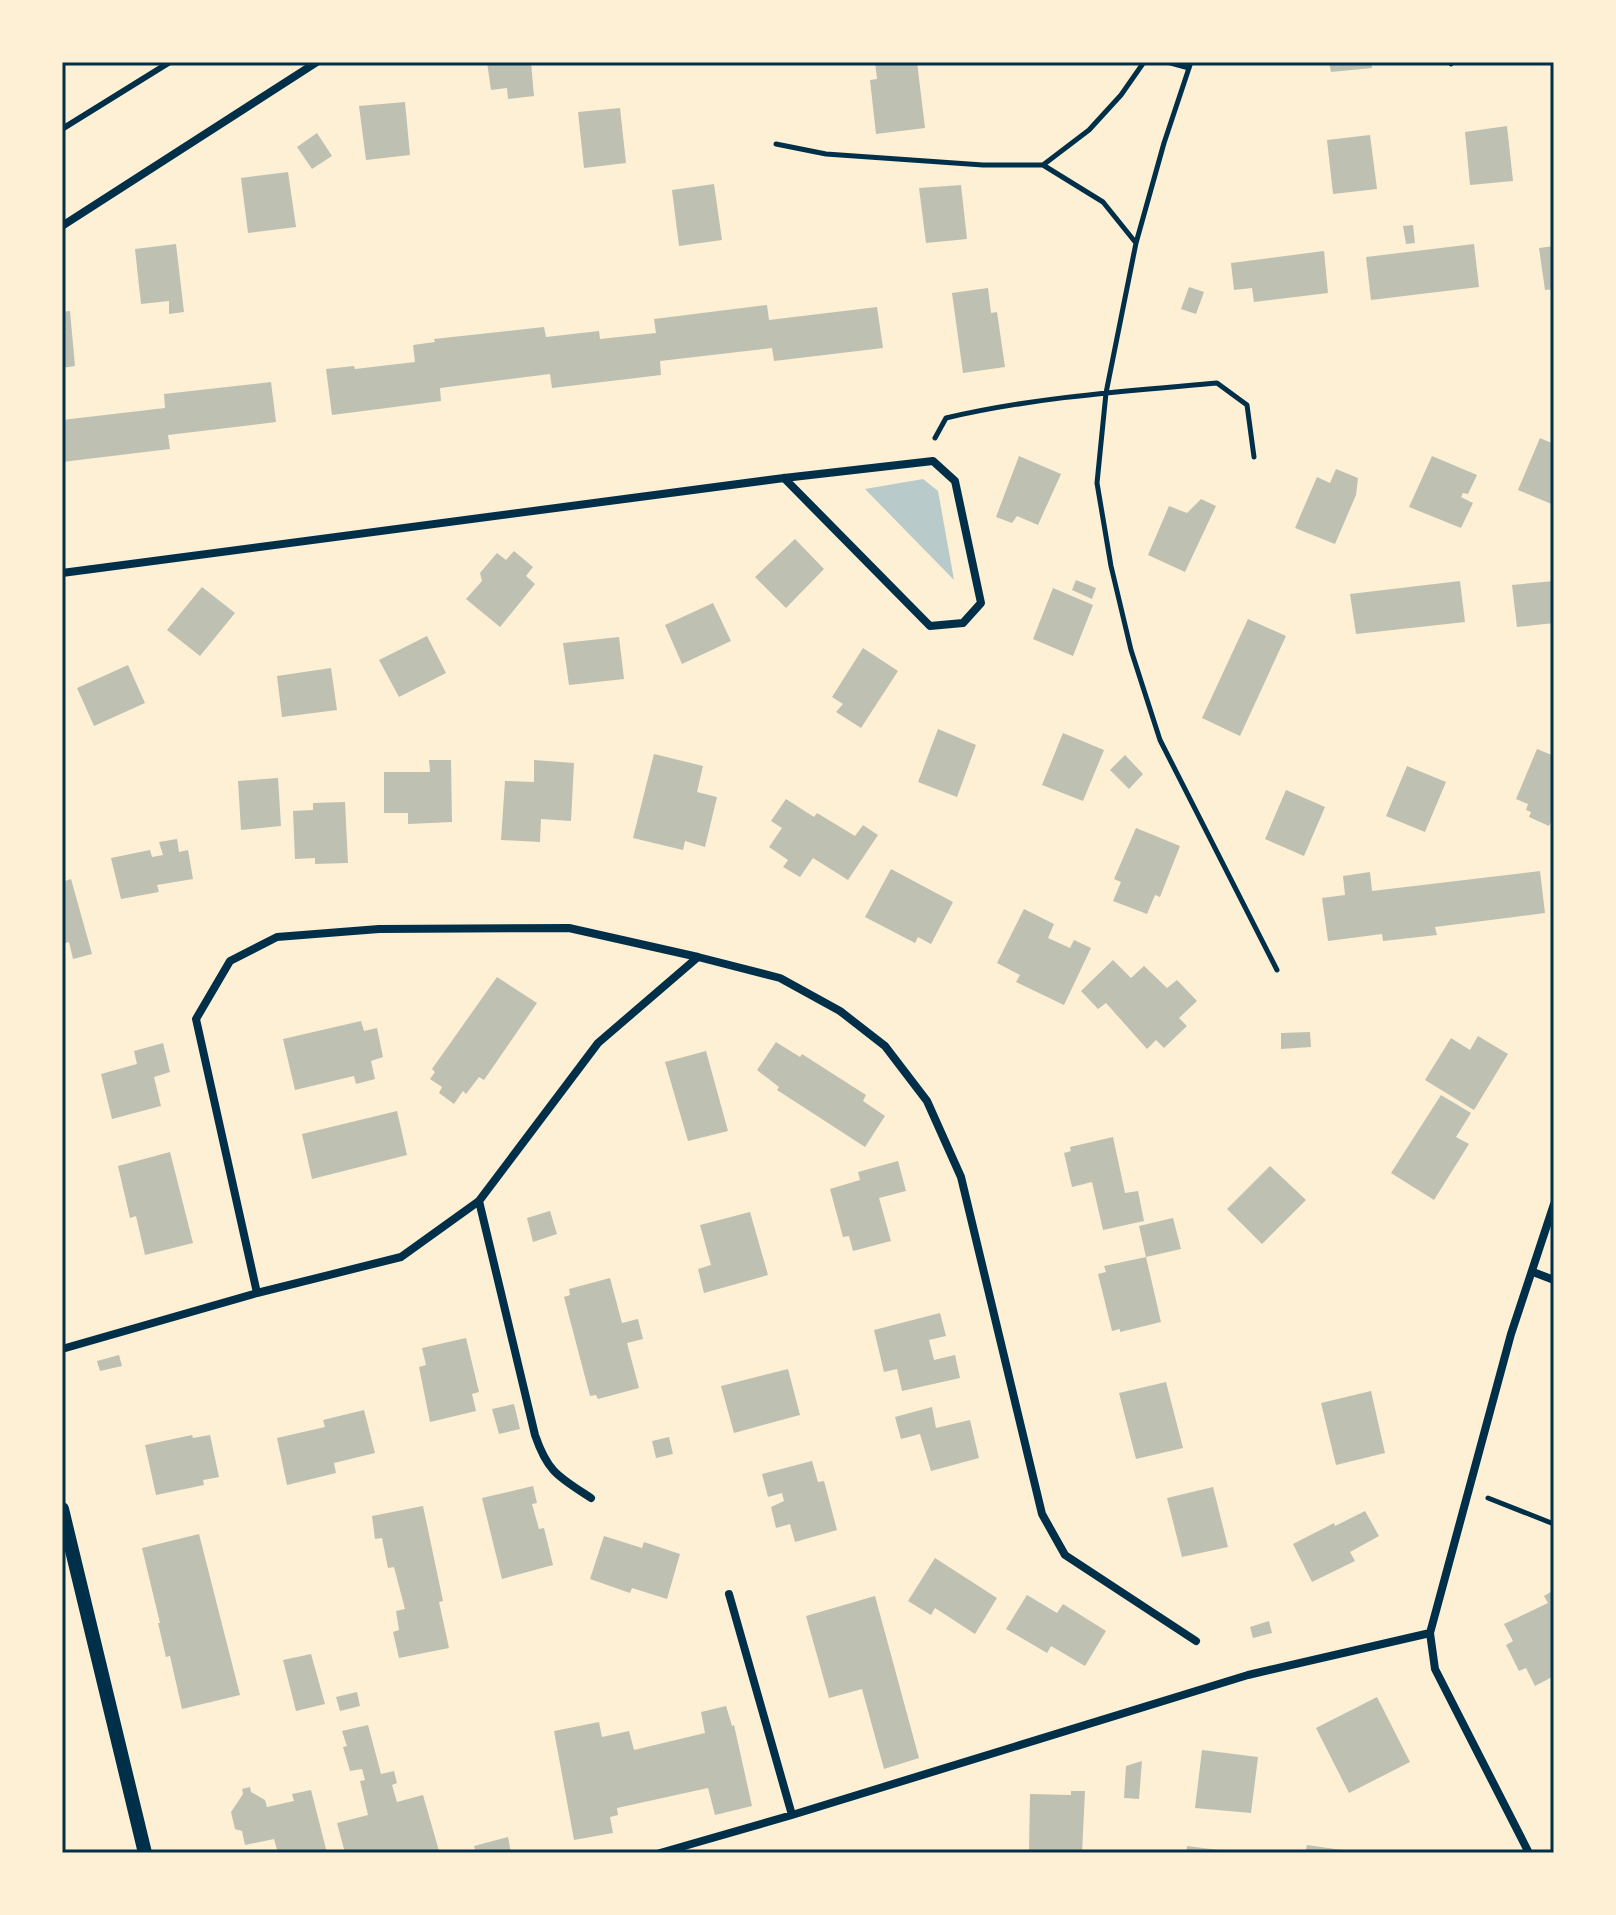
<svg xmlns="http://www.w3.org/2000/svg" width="1616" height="1915" font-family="Manrope,sans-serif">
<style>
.green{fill:#b9caca}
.building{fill:#bec0b2}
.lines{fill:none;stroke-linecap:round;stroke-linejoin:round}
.path{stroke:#003049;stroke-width:5}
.service{stroke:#003049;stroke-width:6}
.minor{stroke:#003049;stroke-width:8}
.tertiary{stroke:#003049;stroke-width:14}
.neatline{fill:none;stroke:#003049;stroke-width:3}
</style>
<rect width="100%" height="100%" fill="#fdf0d5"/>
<path class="green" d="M923 479 938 491 954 580 865 489Z"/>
<path class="building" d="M487 62H531L534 96 508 99 507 88 491 90Z
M875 62H917L925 128 876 134 870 80 877 79Z
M1329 62H1372V68L1331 72Z
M405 102 410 155 366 160 359 106Z
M620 108 626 163 584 168 578 112Z
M1507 126 1513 181 1470 185 1465 132Z
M317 133 332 156 312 169 297 147Z
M1370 135 1377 189 1333 194 1327 140Z
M288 172 296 227 248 233 241 178Z
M714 184 722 240 679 246 672 190Z
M961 185 967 239 926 243 919 188Z
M1413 225 1415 243 1406 244 1403 226Z
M176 244 184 312 169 314V301L141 304 135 249Z
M1474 244 1479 287 1371 300 1366 257Z
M1554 246V289L1545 290 1539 248Z
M1324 251 1328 293 1254 302 1252 288 1234 290 1231 263Z
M1189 287 1204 292 1196 314 1181 309Z
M988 288 991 313 997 312 1005 367 963 373 952 293Z
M767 305 769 320 877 307 883 348 774 361 772 348 660 361 661 375 552 388 550 374 440 388 441 401 332 415 326 369 354 366 355 369 415 362 413 345 435 342 434 339 544 327 546 337 599 331 600 339 656 333 654 319Z
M70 311 75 366 62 368V312Z
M271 382 276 422 168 435 170 449 62 462V420L165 408 164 394Z
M1540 438 1554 444V505L1518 490Z
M1019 456 1061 474 1038 525 1017 516 1012 523 996 517Z
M1432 456 1477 475 1468 494 1463 493 1461 497 1473 503 1461 528 1409 507Z
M1336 469 1358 478 1356 495 1335 544 1295 528 1317 477 1330 483Z
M1201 499 1216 506 1185 572 1148 555 1169 506 1187 513Z
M795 539 824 569 786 608 755 577Z
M514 551 533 567 526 576 535 584 500 627 466 599 482 581 480 573 497 553 506 560Z
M1076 580 1096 588 1092 599 1072 590Z
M1460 581 1465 622 1356 634 1350 594Z
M1554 581V623L1517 627 1512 585Z
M202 587 235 613 200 656 167 630Z
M1053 588 1093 605 1073 656 1033 639Z
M713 603 731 641 682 664 665 625Z
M1248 619 1286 636 1240 736 1202 718Z
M427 636 446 673 399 697 379 660Z
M619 637 624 679 569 685 563 643Z
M863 648 898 671 861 728 836 712 843 704 832 697Z
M128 665 145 703 94 726 77 688Z
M331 668 337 710 282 717 277 676Z
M938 729 976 745 957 797 918 782Z
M1063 733 1104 750 1083 801 1042 785Z
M1537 749 1554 756V815L1549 826 1529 817 1531 812 1526 810 1528 804 1516 799Z
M654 754 703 766 697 792 717 797 705 847 685 841 683 850 633 838Z
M1125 755 1143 774 1129 789 1110 770Z
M429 760H451L452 822 408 824V813H384V772H430Z
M534 760 574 763 571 821 541 819 540 842 501 840 505 781 534 782Z
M1407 766 1446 782 1425 832 1386 816Z
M278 778 281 826 241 830 238 781Z
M1286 790 1325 807 1304 856 1265 839Z
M786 799 814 817 817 813 855 836 863 825 878 835 848 880 813 858 800 877 783 867 788 860 769 847 782 828 771 821Z
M345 802 348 863 315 864V858L295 859 293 811 313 810V803Z
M1136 828 1180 846 1160 897 1155 895 1147 914 1113 901 1121 882 1114 879Z
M177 839 179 852 188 850 193 879 157 885 159 892 121 899 111 858 150 850 152 857 163 855 159 842Z
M891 869 953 902 931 944 918 937 915 943 865 917Z
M1540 871 1545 913 1435 927 1437 935 1383 941 1382 934 1328 941 1322 898 1345 895 1343 876 1370 872 1372 891Z
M71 879 92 954 73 959 69 942 62 944V882Z
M1024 909 1054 924 1048 938 1070 948 1074 940 1091 948 1064 1005 1016 982 1020 975 997 963Z
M1113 960 1131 978 1144 966 1167 988 1177 980 1197 1001 1179 1018 1187 1026 1164 1048 1156 1040 1147 1049 1106 1003 1098 1009 1081 991Z
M497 977 537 1003 484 1080 479 1077 466 1094 463 1091 454 1104 439 1093 442 1087 430 1079 435 1072 432 1069Z
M361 1021 364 1031 377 1028 383 1057 371 1061 375 1079 356 1084 354 1076 295 1090 283 1039Z
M1310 1032 1311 1047 1281 1049V1033Z
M1478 1036 1508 1054 1474 1110 1425 1080 1451 1038 1470 1050Z
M776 1042 800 1057 802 1054 866 1095 863 1101 885 1116 865 1147 777 1090 779 1087 757 1070Z
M163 1043 170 1072 154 1077 161 1106 112 1119 101 1074 137 1064 134 1051Z
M706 1051 728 1131 688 1141 665 1062Z
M1441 1095 1471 1113 1456 1137 1469 1144 1434 1200 1391 1173Z
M397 1111 407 1155 312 1179 302 1134Z
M1113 1137 1125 1193 1138 1191 1144 1221 1103 1230 1092 1182 1072 1187 1064 1153 1071 1151 1070 1147Z
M170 1152 193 1243 145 1255 136 1216 130 1218 118 1166Z
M898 1161 906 1191 879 1198 891 1241 853 1251 849 1236 843 1237 830 1189 860 1180 858 1172Z
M1270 1166 1306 1200 1262 1244 1227 1209Z
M550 1211 557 1234 533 1242 527 1218Z
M750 1212 768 1275 704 1293 698 1269 711 1265 700 1225Z
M1173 1218 1181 1249 1146 1257 1139 1226Z
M1146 1257 1161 1322 1120 1332V1329L1112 1331 1098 1274 1106 1272 1104 1266Z
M610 1278 622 1323 638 1319 643 1339 627 1343 639 1388 598 1399 596 1395 590 1396 564 1297 570 1295 569 1289Z
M940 1313 946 1336 929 1340 934 1360 955 1355 960 1378 902 1391 897 1369 884 1372 874 1330Z
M466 1338 479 1392 472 1394 476 1411 430 1422 419 1367 426 1365 422 1348Z
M119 1355 122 1366 100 1371 97 1361Z
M788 1369 800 1415 734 1433 721 1386Z
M1166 1382 1183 1448 1136 1459 1119 1393Z
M1371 1391 1385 1453 1336 1465 1321 1403Z
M514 1404 520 1429 499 1434 492 1409Z
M932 1407 936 1428 970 1420 979 1458 931 1471 920 1434 901 1439 895 1417Z
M364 1410 375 1453 334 1463 336 1473 287 1485 277 1438 325 1427 323 1420Z
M192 1435 193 1438 210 1435 219 1477 203 1480 204 1485 156 1495 145 1445Z
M669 1437 673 1454 656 1458 652 1441Z
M812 1461 818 1482 824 1481 837 1530 795 1542 790 1524 776 1528 771 1507 784 1501 782 1493 768 1497 762 1474Z
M533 1486 537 1503 532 1504 539 1529 544 1528 553 1565 502 1579 482 1498Z
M1213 1487 1228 1547 1182 1557 1167 1498Z
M423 1506 443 1601 439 1602 449 1648 399 1658 393 1632 399 1630 396 1611 405 1609 394 1567 388 1568 382 1538 375 1539 372 1516Z
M1365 1511 1379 1536 1350 1552 1355 1561 1312 1582 1293 1544 1334 1523 1335 1526Z
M199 1534 240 1695 182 1709 170 1656 166 1657 158 1623H160L142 1548Z
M604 1536 642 1548 644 1542 680 1554 667 1599 632 1588 630 1593 590 1579Z
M935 1558 997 1598 975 1634 935 1608 931 1615 908 1601Z
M1554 1590V1676L1535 1686 1526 1668 1519 1671 1506 1645 1513 1641 1504 1624 1548 1603 1544 1596Z
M1027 1595 1057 1613 1063 1604 1106 1631 1085 1666 1051 1646 1047 1653 1006 1629Z
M875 1596 919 1758 884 1769 862 1689 829 1698 806 1616Z
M1269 1621 1272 1633 1253 1638 1250 1627Z
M311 1654 325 1704 296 1711 283 1660Z
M357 1692 360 1706 340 1711 336 1697Z
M1377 1697 1410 1762 1349 1793 1316 1728Z
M726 1706 732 1726 734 1725 752 1806 715 1815 708 1788 617 1808 618 1815 610 1817 613 1833 574 1840 554 1731 599 1722 602 1737 629 1731 634 1750 705 1733 701 1712Z
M368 1725 381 1774 394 1771 397 1783 392 1785 397 1802 423 1795 439 1851 429 1853H345L337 1823 368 1815 360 1781 365 1780 362 1769 350 1771 343 1747 347 1746 342 1731Z
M1202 1750 1258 1757 1251 1813 1195 1808Z
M1142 1761 1139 1799 1124 1798 1126 1766Z
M250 1787 251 1792 265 1800 267 1807 294 1801 292 1794 311 1790 327 1853H278L274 1839 245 1845 242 1831 235 1829 231 1812 243 1794 242 1789Z
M1071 1791H1085L1082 1853 1029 1851 1030 1794 1071 1795Z
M508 1837 511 1853H476L474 1846Z
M1307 1845 1349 1851V1853H1305Z
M1187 1846 1219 1850 1218 1853H1186Z"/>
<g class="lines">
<path class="path" d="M1167 62 1189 68
M1450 62 1451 64
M776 144 826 154 983 165H1043L1089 130 1121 95 1144 62
M1043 165 1103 202 1136 243 1164 143 1191 62
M1136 243 1106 393 1097 483 1111 566 1131 650 1160 740 1277 970
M935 438 946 418C1035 397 1127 391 1217 383L1247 405 1254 457
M1488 1498 1554 1524"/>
<path class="service" d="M62 129 170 62"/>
<path class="minor" d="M62 226 317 62
M62 573 784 478 933 461 955 481 981 603 963 623 930 626 784 478
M479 1201 535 1435C548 1473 559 1477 591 1498
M1533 1272 1554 1280
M257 1293 196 1019 230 961 277 937 379 929 569 928 698 957
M62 1349 257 1293 401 1257 479 1201 598 1043 698 957 780 978 840 1011 885 1046 927 1101 961 1177 1042 1514 1065 1555 1196 1641
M729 1594 792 1815
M660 1853 792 1815 1248 1675 1430 1633
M1529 1853 1435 1669 1430 1633 1511 1334 1554 1204"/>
<path class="tertiary" d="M62 1509 145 1853"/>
</g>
<rect width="1616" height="1915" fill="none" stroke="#fdf0d5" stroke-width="128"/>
<rect x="64" y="64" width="1488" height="1787" class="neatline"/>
</svg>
